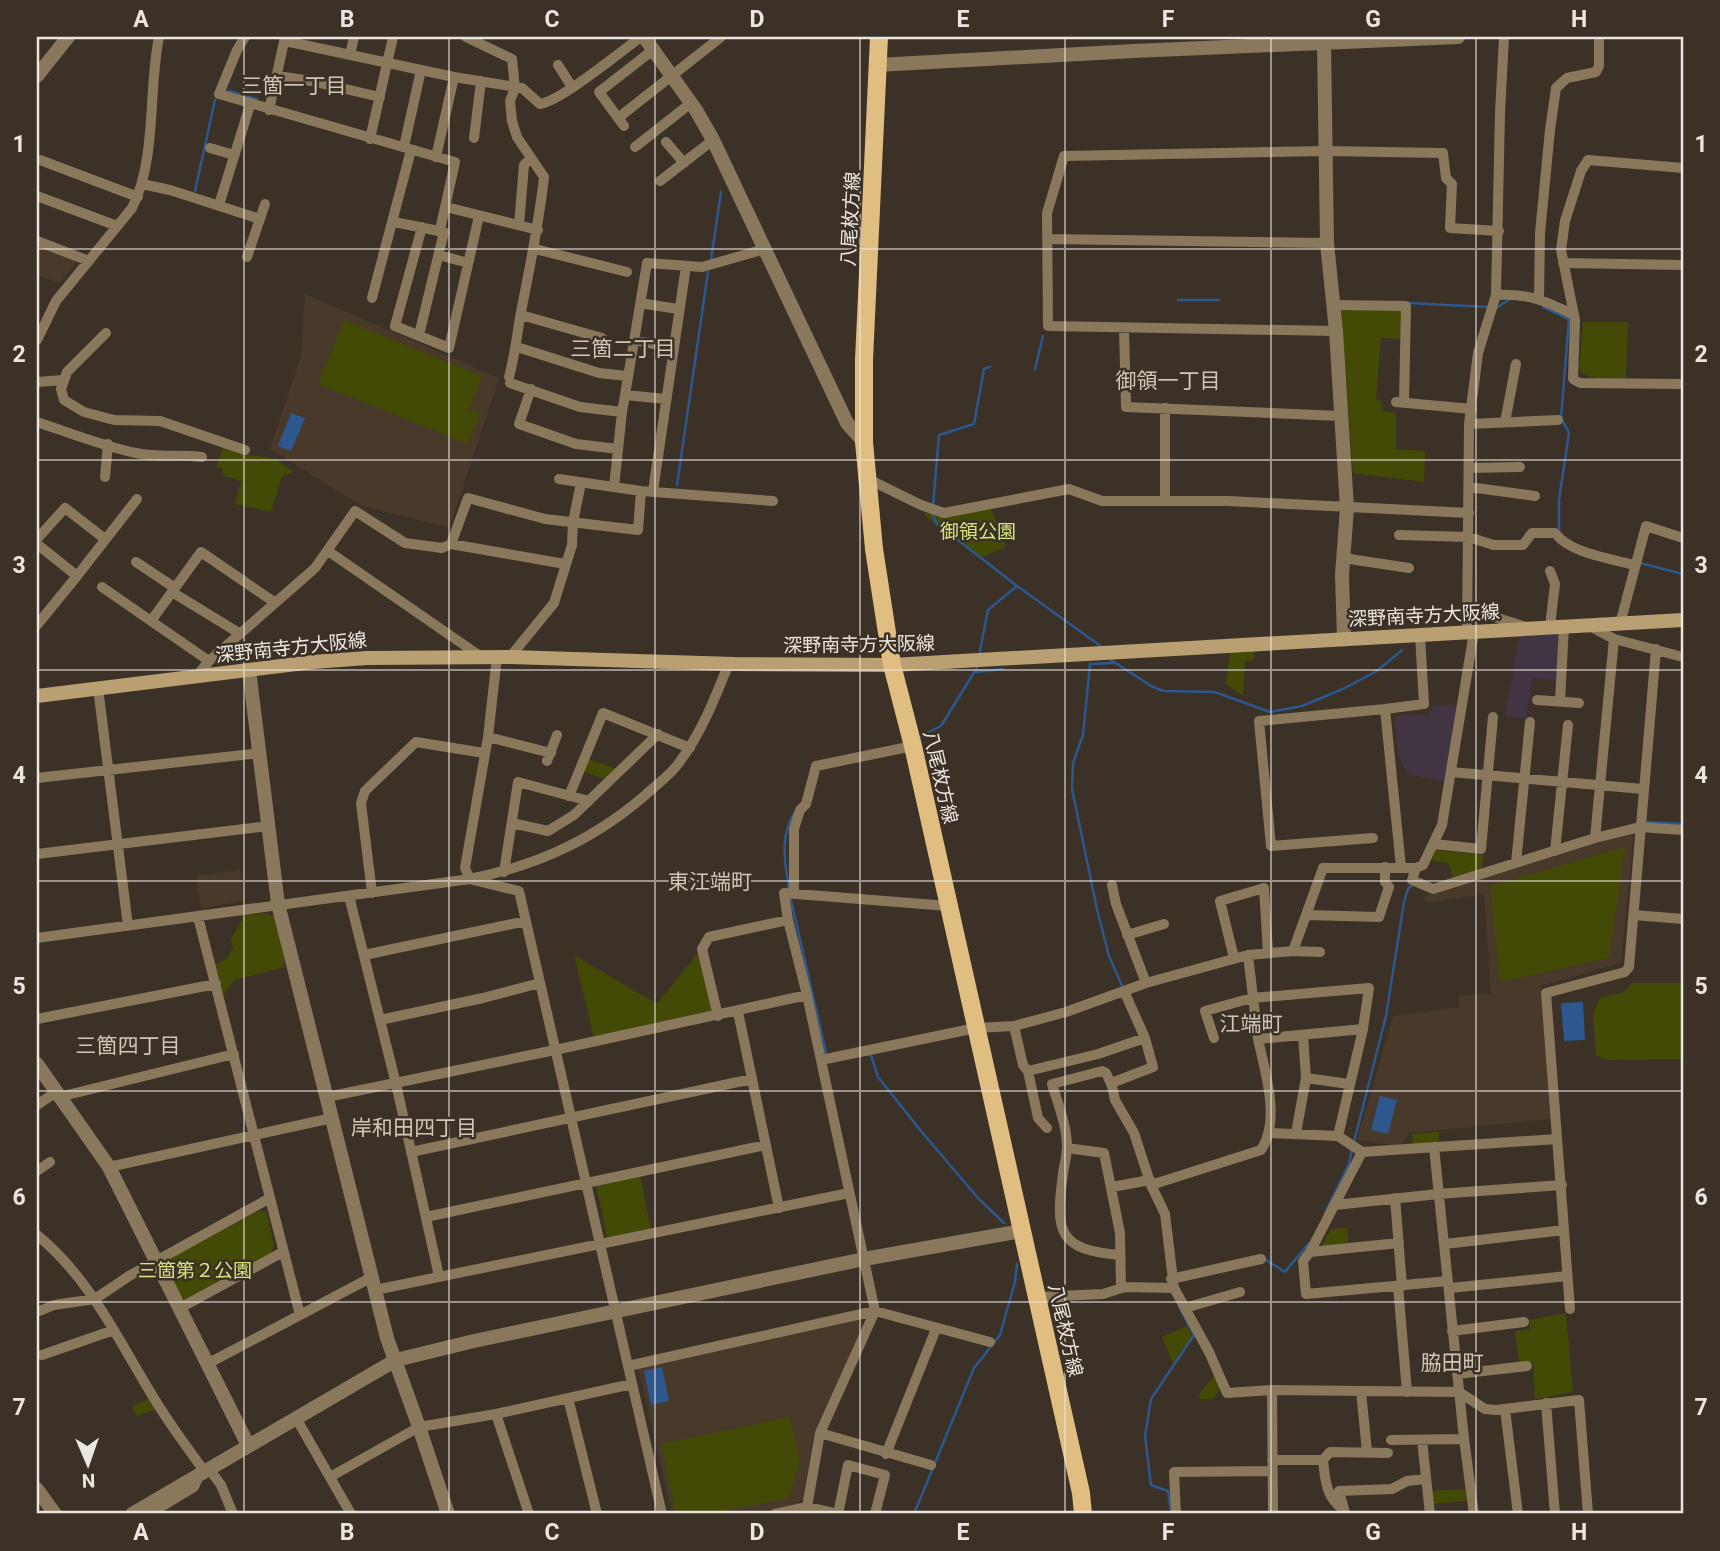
<svg xmlns="http://www.w3.org/2000/svg" width="1720" height="1551" font-family="Roboto,'Noto Sans JP',sans-serif">
<style>
.built{fill:#48392b}
.industrial{fill:#413544}
.green{fill:#434a06}
.water{fill:#2c588e}
.lines{fill:none;stroke-linecap:round;stroke-linejoin:round}
.stream{stroke:#2c588e;stroke-width:2.5}
.minor{stroke:#89785c;stroke-width:10}
.tertiary{stroke:#89785c;stroke-width:14}
.secondary{stroke:#ba9f72;stroke-width:14}
.primary{stroke:#e0bd81;stroke-width:18}
.grid{fill:none;stroke:#ece6e0;stroke-width:2;stroke-opacity:0.55}
.labels{text-anchor:middle;stroke-width:5;stroke-linejoin:round;paint-order:stroke}
.street-label{font-size:19px;fill:#ece6e0;stroke:#3b3127}
.park-label{font-size:19px;fill:#d5e57c;stroke:#3b3127}
.neighbourhood-label{font-size:21px;fill:#d2c5b9;stroke:#3b3127}
.neatline{fill:none;stroke:#ece6e0;stroke-width:2.5}
.grid-label{font-size:23px;text-anchor:middle;font-weight:bold;fill:#ece6e0}
</style>
<rect width="100%" height="100%" fill="#3b3127"/>
<path class="built" d="M37 245 79 259 60 283 37 275Z
M305 294 499 378 449 528 362 506 270 449 301 356Z
M1634 831 1621 963 1541 986 1550 1119 1409 1133 1401 1146 1357 1140 1393 1016 1460 1007 1459 996 1491 993 1484 894 1425 903 1424 896Z
M240 870 244 901 201 908 196 876Z
M859 1320 865 1325 812 1443 804 1497 796 1505 748 1514H672L638 1368Z"/>
<path class="industrial" d="M1558 631 1557 680 1532 678 1526 719 1505 716 1520 632Z
M1451 705 1458 707 1446 782 1407 774 1398 752 1395 719 1398 715 1430 714 1433 706Z"/>
<path class="green" d="M1341 308 1403 310 1401 339 1381 338 1376 400 1381 401 1382 410 1396 414V449L1425 451 1424 482 1353 473Z
M344 320 482 376 469 410 480 414 468 444 318 384Z
M1583 322H1628L1626 378C1612 378 1588 382 1579 369Z
M223 447 244 454 275 459 294 472 282 476 271 512 235 504 241 481 222 475 223 469 216 467Z
M991 509 1006 547 979 558 925 516 926 512Z
M1254 649V660L1245 661 1243 696 1226 684 1230 651Z
M588 759 617 769 606 780 583 771Z
M1625 847 1609 958 1500 982 1490 886Z
M1435 850 1484 855 1481 870 1453 877 1448 863 1432 861Z
M267 913 277 919 285 967 234 980 223 995 216 963 226 960 233 948 231 940 244 915Z
M698 953 714 1013 594 1038 574 955 657 1004Z
M1632 983H1683V1059L1606 1060 1596 1055 1593 1013 1600 998 1624 992Z
M1439 1132V1143L1413 1144 1412 1134Z
M640 1175 651 1229 607 1238 596 1184Z
M260 1210 267 1213 274 1246 271 1253 188 1300 180 1297 167 1267 169 1259Z
M1347 1228 1349 1247 1322 1249V1245L1331 1229Z
M1566 1313 1573 1392 1535 1399 1533 1362H1519L1515 1331 1530 1329 1529 1320Z
M1187 1326 1192 1336 1173 1364 1162 1337Z
M1214 1376 1220 1389 1213 1399H1200L1199 1394Z
M151 1398 156 1409 137 1416 132 1406Z
M790 1417 800 1461 789 1498 709 1514H676L661 1444Z
M1466 1489 1467 1501 1432 1504 1431 1491Z"/>
<path class="water" d="M291 413 305 418 291 451 278 446Z
M1583 1002 1585 1040 1564 1041 1561 1003Z
M1380 1096 1397 1100 1388 1134 1371 1130Z
M662 1367 669 1401 651 1405 644 1371Z"/>
<g class="lines">
<path class="stream" d="M229 91 257 99
M195 191 215 100
M711 260 721 192
M1178 300H1219
M1408 303 1488 307
M1543 307 1569 319 1561 418 1569 433 1559 500V534
M1495 309 1510 299
M1035 369 1043 336
M677 485 708 272
M933 505 939 435 974 424 984 369 990 367
M932 512 936 523 1017 586 1102 647
M1640 563 1683 574
M979 656 988 610 1017 586
M1111 660 1151 686 1163 691 1215 692 1270 712 1302 706 1345 688 1377 671 1402 650
M1114 663 1090 664 1083 735 1073 763 1072 789 1097 909 1109 956 1123 988
M976 672 1003 669
M917 738 941 726 978 666
M1647 822 1683 824
M789 889C785 862 779 836 795 812
M790 896 827 1057
M869 1055H871L878 1077 921 1131 978 1198 1004 1223
M1354 1142 1386 1016 1404 902 1408 889 1413 884
M1325 1213 1349 1164 1352 1149
M1263 1258 1285 1272 1309 1243
M1171 1511 1168 1491 1151 1485 1145 1436 1151 1399 1194 1335 1179 1307
M914 1514 974 1368 1000 1335 1015 1282 1017 1264"/>
<path class="minor" d="M245 37 237 50 219 94 455 162 440 230
M466 37 512 59 515 88 510 101 512 121 517 137 544 177C539 223 530 267 521 312 517 334 515 355 509 377
M285 41 454 77 522 88 540 104C561 101 620 52 641 37
M350 55 354 37
M558 65 572 87
M278 76 311 81 380 97
M269 110 285 37
M618 118 721 37
M624 126 599 92 653 50
M474 138 481 81
M370 139 393 37
M405 142 421 70
M666 142 684 163
M635 147 691 103
M210 148 234 155
M436 157 454 77
M40 160 138 197
M1683 168 1588 160 1581 171 1565 221 1561 250 1575 320 1573 379 1580 383 1683 384
M660 181 713 140
M142 184 170 190 260 219
M37 196 117 226
M219 205 250 105
M446 207 538 230
M394 222 444 232 419 335
M519 225 524 165 531 158
M422 227 395 326 449 348 479 216
M1048 239 1327 243
M37 241 89 261
M535 249 627 272
M439 255 468 263
M247 257 265 204
M1563 263 1683 265
M1496 295C1528 293 1546 301 1574 315
M372 298 411 150
M1539 298 1540 233 1550 130 1556 88 1567 78 1596 72 1599 66V37
M646 304 678 309
M1333 305 1406 306 1404 402
M521 315 602 338
M1124 328 1126 407 1341 416
M1336 331 1048 326 1047 213 1064 156 1325 151 1443 153 1446 178 1452 184 1450 228 1499 231
M106 333 67 372 61 389 64 400 84 412 114 420 160 421 245 450
M37 340 56 301 132 208C157 159 148 90 159 37
M642 342 673 347
M517 347 599 373 627 376
M37 382 63 380
M510 383 580 407 622 412 625 395 666 399
M531 389 519 424 576 444 618 449
M625 395 647 263 702 267 765 249
M1396 402 1472 409
M1505 422 1516 364
M40 423C70 433 106 447 136 453 158 458 180 454 202 457
M1469 424 1558 420
M1469 468 1520 467
M105 477 108 444
M866 478 921 505 944 513 1069 489 1102 501H1228L1469 513
M559 479 641 491 773 501
M614 487 622 412
M1469 487 1535 496
M653 491 686 266
M1165 501V408
M1399 535 1469 537 1493 545H1523L1532 533H1555C1571 554 1610 558 1634 565
M37 539 65 508 105 539
M37 544 77 576 137 499
M451 544 468 498 545 519 638 530 641 491
M328 551 480 656
M1343 558 1409 568
M136 562 175 588
M1550 571 1555 584 1550 626
M102 587 151 621
M172 592 239 633
M1466 608 1526 627
M1620 624 1646 526 1683 538
M37 625 77 576
M1590 626 1614 639 1683 657
M1467 632 1469 424 1478 353 1496 295 1500 113 1504 37
M510 657 554 603 572 545 573 522 581 483
M209 661 151 621 201 552 274 602
M196 677 209 661 315 568 355 511 405 543 442 548 451 544 565 564
M98 688 128 926
M1537 700 1579 703
M1560 701 1564 626
M488 737 551 753
M547 761 557 735
M1451 772 1643 789
M37 778 260 753
M569 796 603 713 690 748
M512 823 548 831 574 815 658 734
M1373 838 1271 846 1259 721 1385 709
M1595 838 1614 639
M1434 844 1481 849 1493 717
M1555 851 1568 725
M37 854 269 826
M1516 863 1530 722
M1401 867 1385 709 1424 704 1420 635
M1416 868 1412 880 1433 889 1595 838 1640 827 1683 830
M504 872 518 782 589 801
M470 879 465 868 488 737 497 657
M473 880 519 891 662 1514
M1112 885 1116 904 1146 983
M372 893 361 803 365 791 416 742 484 753
M794 894V829L800 810 806 804 816 766 913 746
M349 896 396 1084 439 1276
M1307 915 1379 917 1389 887 1385 882V867
M1634 915 1683 919
M198 917 300 1315
M1127 935 1164 924
M37 938 470 879C539 865 598 838 651 790 660 782 671 774 678 764 701 734 715 698 729 663
M1293 951 1320 952
M364 955 526 921
M1248 955 1258 1039
M1234 958 1220 901 1264 888 1268 952
M1124 991 1145 1038 1153 1067 1114 1082 1112 1086 1115 1100 1134 1133 1151 1185 1165 1214 1174 1288 1209 1352 1227 1393 1272 1390 1459 1392 1485 1409 1496 1410 1579 1400 1588 1514
M738 1012 779 1208
M718 1016 702 949 709 937 788 920
M37 1019 216 984
M380 1020 483 998 540 983
M1014 1026 1023 1065 1028 1071 1038 1118 1047 1128
M1214 1038 1205 1011 1252 998 1369 988 1363 1029 1338 1136
M821 1060 976 1028 1014 1026 1066 1012 1146 983 1248 955 1293 951 1323 868H1416L1423 865 1442 825 1474 632
M1028 1071 1098 1054 1145 1038
M1306 1078 1349 1084
M1112 1086 1106 1073 1102 1071 1052 1084C1058 1104 1067 1126 1067 1147 1067 1156 1064 1165 1063 1174 1055 1232 1058 1250 1120 1255
M59 1097 234 1054
M327 1097 555 1050 807 995
M37 1105 56 1092
M1268 1133 1338 1136 1362 1152
M1296 1133 1306 1078 1303 1035
M1434 1147 1464 1439 1474 1514
M1067 1148 1104 1153 1120 1233 1121 1288
M411 1152 752 1079
M109 1167 332 1118
M37 1171 50 1162
M1151 1185 1261 1150C1281 1120 1265 1072 1258 1039L1363 1029
M1112 1187 1150 1180
M1395 1198 1402 1286
M1335 1205 1438 1194 1562 1185
M426 1217 766 1145
M37 1235C95 1282 124 1353 164 1414 177 1434 191 1453 205 1472
M1445 1244 1564 1230
M1310 1252 1399 1243
M1171 1279 1261 1259
M1448 1281 1306 1294 1303 1261 1310 1252 1362 1152 1557 1139
M1398 1286 1407 1392
M1450 1288 1567 1276
M375 1290 849 1193
M1037 1297 1103 1294 1125 1287 1174 1288
M180 1308 283 1252
M1185 1308 1240 1292
M1570 1309 1546 993 1625 972 1629 967 1656 649
M37 1312 54 1305 95 1299 129 1276 270 1198
M1452 1331 1524 1322
M42 1355 114 1330
M209 1363 372 1277
M628 1366 875 1311 990 1342
M1457 1374 1527 1366
M1272 1390 1273 1514
M1361 1391 1367 1452
M568 1398 597 1514
M1546 1403 1555 1514
M1505 1409 1518 1514
M496 1414 529 1514
M296 1418 351 1514
M820 1433 931 1465
M1391 1440 1464 1439
M1422 1440 1430 1514
M886 1454 936 1329
M1272 1460H1323
M209 1469 221 1485 233 1514
M330 1477 419 1427 496 1414 632 1384
M807 1507 820 1433 875 1311 807 995 788 920 784 893 948 906
M1344 1510C1326 1498 1325 1480 1323 1460L1330 1452 1388 1453
M1345 1513 1339 1491 1392 1489 1407 1481 1426 1479
M158 1514 156 1510 194 1487 199 1476
M775 1514 807 1507 838 1514
M838 1514 848 1465 885 1475 875 1514
M1176 1514 1174 1472 1272 1471"/>
<path class="tertiary" d="M644 37 696 110 713 140 847 423 864 442
M1324 42 1327 243 1336 331 1347 508 1342 575 1344 639
M877 65 1134 51 1458 37
M37 76 68 37
M249 670 278 904 387 1338 419 1427 448 1514
M37 1064 109 1167 248 1445
M37 1489 55 1514
M132 1514 396 1360 474 1341 864 1259 1022 1231"/>
<path class="secondary" d="M37 696 313 662 367 658 510 657 734 664 892 665 1683 620"/>
<path class="primary" d="M879 37 864 360V442L874 549 892 665 913 746 1081 1493 1083 1514"/>
</g>
<path class="grid" d="M244 37V1514M449 37V1514M655 37V1514M860 37V1514M1065 37V1514M1271 37V1514M1476 37V1514M37 249H1683M37 460H1683M37 670H1683M37 881H1683M37 1091H1683M37 1302H1683"/>
<g class="labels">
<g class="street-label">
<text transform="translate(850 219) rotate(-87)" y="7">八尾枚方線</text>
<text transform="translate(1424 615) rotate(-3)" y="7">深野南寺方大阪線</text>
<text transform="translate(859 644) rotate(-1)" y="7">深野南寺方大阪線</text>
<text transform="translate(291 647) rotate(-6)" y="7">深野南寺方大阪線</text>
<text transform="translate(941 777) rotate(77)" y="7">八尾枚方線</text>
<text transform="translate(1066 1330) rotate(77)" y="7">八尾枚方線</text>
</g>
<g class="park-label">
<text x="978" y="538">御領公園</text>
<text x="195" y="1277">三箇第２公園</text>
</g>
<g class="neighbourhood-label">
<text x="294" y="93">三箇一丁目</text>
<text x="623" y="356">三箇二丁目</text>
<text x="1168" y="388">御領一丁目</text>
<text x="710" y="889">東江端町</text>
<text x="1251" y="1031">江端町</text>
<text x="128" y="1053">三箇四丁目</text>
<text x="414" y="1135">岸和田四丁目</text>
<text x="1452" y="1370">脇田町</text>
</g>
</g>
<rect width="1720" height="1551" fill="none" stroke="#3b3127" stroke-width="77"/>
<g transform="translate(88 1464) rotate(178)" stroke="#3b3127" stroke-width="5" paint-order="stroke">
<path d="M0-5L12 26L0 18L-12 26Z" fill="#ece6e0"/>
<text y="-10" font-size="19" font-weight="bold" text-anchor="middle" fill="#ece6e0">N</text>
</g>
<rect x="38" y="38" width="1644" height="1474" class="neatline"/>
<g class="grid-label">
<text x="141" y="27">A</text>
<text x="347" y="27">B</text>
<text x="552" y="27">C</text>
<text x="757" y="27">D</text>
<text x="963" y="27">E</text>
<text x="1168" y="27">F</text>
<text x="1373" y="27">G</text>
<text x="1579" y="27">H</text>
<text x="19" y="152">1</text>
<text x="1701" y="152">1</text>
<text x="19" y="362">2</text>
<text x="1701" y="362">2</text>
<text x="19" y="573">3</text>
<text x="1701" y="573">3</text>
<text x="19" y="783">4</text>
<text x="1701" y="783">4</text>
<text x="19" y="994">5</text>
<text x="1701" y="994">5</text>
<text x="19" y="1205">6</text>
<text x="1701" y="1205">6</text>
<text x="19" y="1415">7</text>
<text x="1701" y="1415">7</text>
<text x="141" y="1540">A</text>
<text x="347" y="1540">B</text>
<text x="552" y="1540">C</text>
<text x="757" y="1540">D</text>
<text x="963" y="1540">E</text>
<text x="1168" y="1540">F</text>
<text x="1373" y="1540">G</text>
<text x="1579" y="1540">H</text>
</g>
</svg>
